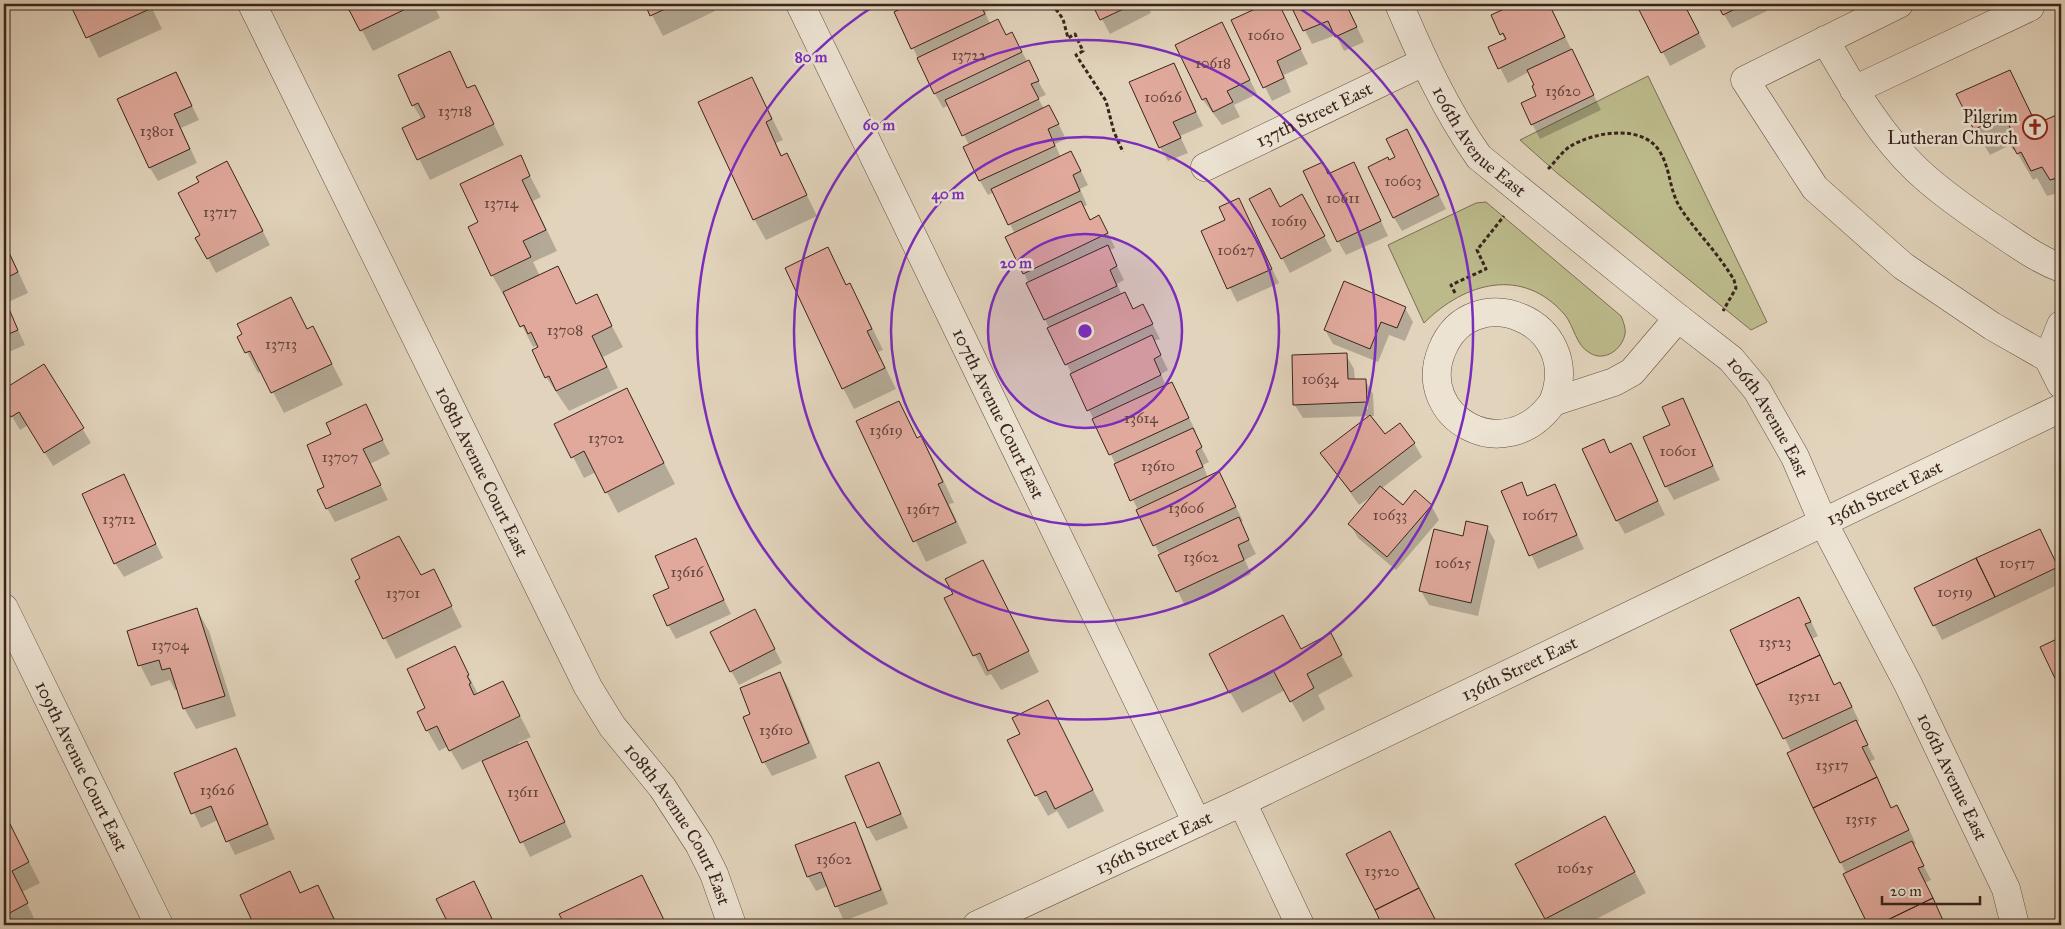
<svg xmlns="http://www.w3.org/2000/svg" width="2065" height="929" font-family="'IM FELL Great Primer',serif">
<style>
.green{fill:#bcba8b;stroke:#7b6f54}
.shadow{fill:#0003;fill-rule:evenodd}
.building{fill:#e0a99c;stroke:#3a241c}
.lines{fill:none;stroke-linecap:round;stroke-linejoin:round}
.minor-casing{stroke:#645044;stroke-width:29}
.path{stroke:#3a241c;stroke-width:3;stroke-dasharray:4 2.5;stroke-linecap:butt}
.minor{stroke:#ece3d3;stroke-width:28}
.ring{fill:none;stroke:#7b2cbf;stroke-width:2.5}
.labels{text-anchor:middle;stroke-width:5;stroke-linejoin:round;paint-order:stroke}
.number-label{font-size:15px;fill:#64453c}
.street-label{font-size:18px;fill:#3a241c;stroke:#ece3d3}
.poi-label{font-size:18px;fill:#3a241c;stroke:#ece3d3;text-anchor:end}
.centre{fill:#7b2cbf;stroke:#ece3d3;stroke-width:2.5}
.ring-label{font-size:15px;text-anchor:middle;font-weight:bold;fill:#7b2cbf;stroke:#ece3d3;stroke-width:5;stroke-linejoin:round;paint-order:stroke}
</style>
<rect width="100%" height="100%" fill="#e2d4bc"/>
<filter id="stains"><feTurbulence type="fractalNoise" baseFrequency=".004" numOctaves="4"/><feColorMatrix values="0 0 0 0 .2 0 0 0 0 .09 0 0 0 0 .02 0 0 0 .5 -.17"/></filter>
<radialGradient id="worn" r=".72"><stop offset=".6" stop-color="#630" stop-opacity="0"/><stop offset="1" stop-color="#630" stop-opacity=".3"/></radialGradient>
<path class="green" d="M1648 76 1767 322 1751 330 1557 173 1520 140Z
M1486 202 1621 316C1623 321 1626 328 1625 334 1622 350 1604 362 1590 353 1576 346 1574 326 1565 315 1523 266 1465 282 1424 323L1388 245 1476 203Z"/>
<path class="shadow" d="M72 4H150L162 29 99 58Z
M343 4H433L440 18 373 51 351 10 348 11Z
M646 4H711L715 11 663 36Z
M892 4H990L993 8 985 12 990 24 1006 36 1012 34 1046 95 1038 98 1044 109 1057 121 1066 139 1055 144 1061 158 1079 167 1088 185 1080 189 1087 205 1083 207 1091 221 1107 231 1115 248 1109 250 1124 280 1117 284 1122 295 1125 293 1134 310 1150 319 1160 339 1154 341 1168 370 1161 374 1166 386 1172 383 1196 432 1194 433 1209 462 1203 465 1208 478 1219 473 1243 521 1240 522 1256 554 1245 560 1251 574 1185 606 1049 328 1024 273 1015 234 994 192 988 195 980 181 964 147 969 145 949 105 943 108 935 94Z
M1094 4H1147L1151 13 1110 34Z
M1161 4H1171L1163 8Z
M1269 4H1278L1308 64 1284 75 1291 92 1272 101 1232 21Z
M1291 4H1346L1364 42 1344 51 1336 35 1312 44Z
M1517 4H1549L1601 110 1540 139 1522 104 1538 96 1529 72 1508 83 1490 48 1505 40 1493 16Z
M1638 4H1684L1706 47 1670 66Z
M1718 4H1764L1767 11 1732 28Z
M1229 38 1257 94 1234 105 1240 117 1222 125 1203 100 1177 46Z
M449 53 468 89 475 86 504 145 430 180 403 128 422 120 413 105Z
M1173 64 1203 126 1180 136 1188 153 1168 161 1160 147Z
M2009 71 2038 125 2061 114V198L2058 193 2047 196 2037 178 2033 180 2015 149 2013 150 2010 145 1990 155 1975 129Z
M176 73 199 120 181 128 197 163 158 181 150 168Z
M752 78 783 140 776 143 782 156 787 154 817 216 766 240 754 219Z
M1414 145 1446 209 1402 231 1394 218 1389 161Z
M520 157 541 197 533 201 557 251 533 262 540 276 557 267 577 305 596 296 623 347 603 357 618 388 569 411 546 377 538 348 536 346 533 347 506 295 504 296 492 275 470 227 479 223Z
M1322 164 1329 175 1361 178 1388 236 1346 255 1338 241Z
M234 176 270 245 216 273 197 238 201 236Z
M1238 199 1279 283 1237 302 1202 232 1227 221Z
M1251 200 1280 208 1310 210 1332 251 1290 273Z
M4 240 28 293 6 303 25 345 4 354Z
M828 249 847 286 849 285 861 305 883 350 878 352 896 389 854 409 843 388Z
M291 299 308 330 313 327 343 385 284 413 262 371 258 373 239 337Z
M1405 308 1413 322 1405 341 1389 335 1378 362 1333 344 1325 330Z
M1346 355 1354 369 1355 380H1365L1373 394 1374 416 1303 418 1294 404ZM1365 393H1368V409H1366Z
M44 365 91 443 53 466 28 425 20 430 4 403V390Z
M626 389 675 484 618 513 596 472 584 478 556 424Z
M1682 400 1720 480 1674 500 1666 486Z
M899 402 918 439 921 438 933 458 954 503 949 504 967 543 926 562 858 422Z
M365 406 390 454 370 464 388 500 335 522 327 508 325 487 333 435Z
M1385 436 1414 443 1422 457 1381 489 1403 507 1431 505 1439 520 1396 570 1358 538 1350 524 1372 496 1359 505 1322 453Z
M1603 441 1611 454 1631 445 1665 515 1625 534 1617 520Z
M123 475 163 558 124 577 115 563Z
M1521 484 1528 497 1554 485 1584 549 1538 569 1502 492Z
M1487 527 1495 541 1478 616 1429 605 1421 591 1464 537Z
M695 539 731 614 676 639 668 625Z
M2047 544 2061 575V583L1942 640 1916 589Z
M983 562 1039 672 1001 690 991 674 986 676 945 598 954 594Z
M433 570 462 627 396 659 356 582 362 579 421 576Z
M197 610 209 631 236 716 196 729 184 708 178 689 175 690 170 680 151 686 140 665Z
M1807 613 1818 636 1812 639 1835 686 1848 698 1859 721 1856 723 1875 759 1869 762 1892 809 1905 821 1916 844 1913 845 1931 880 1925 883 1945 925H1869L1792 753 1732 631Z
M762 625 782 663 739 685 731 671Z
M1330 635 1353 676 1318 695 1325 709 1303 722 1285 690 1242 713 1230 692Z
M454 648 478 694 503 683 531 737 518 743 520 745 526 742 534 756 572 837 530 857 483 760 462 770 448 746 439 751 427 730V709Z
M780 673 788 687 817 758 772 776 764 762 752 715Z
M1048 702 1104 811 1068 829 1057 811 1048 816 1036 795 1022 734Z
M235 749 275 839 235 855 218 820 201 828 176 774Z
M878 763 908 828 876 841 868 827Z
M4 814 40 883 22 892 37 925H4Z
M854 824 862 838 888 904 844 921 828 886 816 891 808 877 796 846Z
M1617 838 1646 893 1585 925H1550L1517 864Z
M1397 847 1437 925H1384L1348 854Z
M289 873 301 894 317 886 338 925H255L241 896Z
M642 876 667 925H566L561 915Z
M474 883 495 925H450L438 899Z"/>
<path class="building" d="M70 4H149L152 8 86 38Z
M346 4H416L360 31Z
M645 4H676L650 16Z
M911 4H980L985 14 911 49 894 12Z
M1092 4H1134L1100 20Z
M1266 4H1279L1301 49 1277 61 1284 78 1263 88 1231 20Z
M1290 4H1346L1357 27 1335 37 1328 21 1303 31Z
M1515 4H1549L1565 37 1498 69 1488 47 1506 39 1503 33 1500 35 1491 15Z
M1636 4H1684L1699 33 1661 53Z
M1717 4H1745L1723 15Z
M998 19 1006 35 1012 32 1022 52 934 94 917 58Z
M1222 22 1250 80 1227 91 1233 102 1213 112 1206 98 1202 100 1175 45Z
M2061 45V57L2057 47Z
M1572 49 1594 95 1531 125 1521 103 1536 96 1532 86 1534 85 1527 70Z
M450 51 467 88 475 85 494 124 417 160 402 128 425 117 418 103 412 106 398 75Z
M1029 60 1039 81 1031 84 1039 99 962 136 945 100Z
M1174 63 1196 112 1173 122 1181 138 1159 148 1129 82Z
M2010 70 2036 124 2061 113V181L2059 182 2057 178 2050 180 2042 167 2031 171 2021 152 2017 154 2008 137 2013 135 2007 120 1997 125 1994 119 1974 130 1956 94Z
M176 72 192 106 174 114 190 149 149 168 117 99Z
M752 77 772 119 766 122 781 156 787 153 807 195 753 220 698 102Z
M1049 105 1059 124 1048 129 1055 146 979 181 963 147Z
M1407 129 1439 195 1393 218 1368 167 1388 157 1389 160 1395 157 1386 139Z
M1071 151 1081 171 1073 175 1080 191 1008 225 991 189Z
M521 155 530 176 522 180 546 230 523 241 531 257 491 276 468 227 478 222 460 184Z
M227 161 263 231 207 259 195 238 200 235 178 193 199 182 196 177Z
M1323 162 1328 174 1354 162 1381 221 1337 242 1303 171Z
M1270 188 1280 207 1302 194 1325 236 1281 259 1249 199Z
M1239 198 1272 269 1227 289 1201 231 1225 220 1219 207Z
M1081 201 1090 220 1099 215 1108 233 1023 274 1005 237Z
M4 242 18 272 4 279Z
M1108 245 1117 266 1110 270 1117 286 1044 320 1026 283Z
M828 247 846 285 850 283 872 329 867 331 885 368 842 389 785 268Z
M558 266 576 304 597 294 612 326 592 336 607 367 556 391 549 376 545 378 532 350 538 347 531 332 528 334 524 325 520 327 503 292Z
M1344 281 1406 307 1397 328 1381 322 1370 349 1324 330Z
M1125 292 1133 309 1143 304 1153 324 1065 365 1047 328Z
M4 297 18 330 4 336Z
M291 297 307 329 313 326 332 364 271 393 250 351 245 353 237 337 242 334 237 324Z
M1152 335 1161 355 1154 359 1161 375 1087 411 1070 374Z
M1347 353 1348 379H1366L1367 402 1293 405 1292 355Z
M44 364 84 428 44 453 19 412 11 417 4 405V389Z
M1172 382 1189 418 1109 455 1092 419Z
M627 388 664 463 605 493 584 451 571 458 554 424Z
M1683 398 1713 466 1665 487 1643 437 1670 425 1662 407Z
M899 401 917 438 921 436 943 482 938 484 956 522 913 542 856 421Z
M366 404 383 440 363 449 381 485 326 509 317 490 324 487 307 445 331 434 326 423Z
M1370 415 1385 434 1400 423 1415 443 1351 492 1320 453Z
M1193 428 1202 447 1196 451 1203 467 1130 501 1114 464Z
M1604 439 1610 453 1631 443 1658 501 1616 521 1582 449Z
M1219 471 1236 507 1153 546 1136 510Z
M124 474 156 544 114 564 82 494Z
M1522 482 1527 496 1555 484 1577 535 1529 556 1501 491Z
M1380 486 1403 505 1415 490 1432 505 1387 557 1348 524Z
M1239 517 1249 540 1238 545 1244 560 1176 592 1158 555Z
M1466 521 1488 526 1471 603 1419 591 1434 529 1463 536Z
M2040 529 2058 567 1995 597 1976 558Z
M399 536 421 575 434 569 452 606 383 639 355 581 360 578 351 559Z
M696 538 724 600 667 626 653 595 669 588 655 556Z
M1976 558 1995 597 1933 626 1914 588Z
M983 560 1029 651 988 671 980 653 973 656 944 598 953 594 945 579Z
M1799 597 1811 622 1805 624 1820 655 1756 685 1730 630Z
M197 608 225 696 183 709 170 668 162 670 159 660 138 666 127 631Z
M755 609 775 649 730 672 710 632Z
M1283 615 1301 649 1331 633 1342 655 1307 674 1314 688 1290 702 1273 670 1229 693 1209 654Z
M2061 637V691L2040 647Z
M455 646 469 675 467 676 471 683 469 684 474 695 503 681 520 716 449 751 437 726 426 731 417 712 425 708 407 669Z
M1820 655 1834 685 1840 682 1852 707 1783 739 1756 685Z
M780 672 809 743 762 763 743 717 750 714 740 688Z
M1048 700 1093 790 1055 809 1046 791 1035 796 1007 740 1020 734 1012 718Z
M1856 720 1868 745 1862 747 1877 777 1813 808 1787 753Z
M527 741 565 822 520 843 482 761Z
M236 748 268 824 226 842 211 806 191 814 174 773Z
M879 762 901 814 867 828 845 776Z
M1877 777 1891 808 1897 805 1909 830 1840 863 1813 808Z
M4 812 29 862 12 871 28 903 4 916Z
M1605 816 1635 872 1545 919 1515 864Z
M855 822 881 890 835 907 821 872 807 877 795 845Z
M1390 831 1419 888 1375 910 1346 854Z
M1912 841 1924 866 1918 868 1933 898 1877 925H1868L1843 874Z
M290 871 300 893 318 885 334 919 322 925H254L240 895Z
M642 875 664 920 654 925H565L559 914Z
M474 881 495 925H449L436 899Z
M1419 888 1438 925H1382L1375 910Z
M1933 898 1945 925H1877Z"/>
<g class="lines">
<defs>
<g id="minor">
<path id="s1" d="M252 4 588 687 612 726 662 787 699 844 714 874 732 925"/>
<path id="s2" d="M800 4 1197 823"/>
<path id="s3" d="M1399 4C1422 58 1445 109 1479 157L1673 314 1731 359 1757 390 1795 457 1823 522 1908 684 2006 889 2015 925"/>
<path d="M1899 4 1745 80 1815 188 1903 266 1992 326 2048 358 2061 384"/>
<path d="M1825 40C1852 86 1878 133 1917 170 1940 192 1969 212 1996 230 2017 244 2037 259 2061 268"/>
<path d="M1854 90 2030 7 2029 4"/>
<path id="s4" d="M1205 167 1424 62"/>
<path d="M2048 358 2061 325"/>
<path d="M1553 402C1505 470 1414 417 1442 350 1472 276 1586 321 1553 402L1614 382 1632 372 1678 318"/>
<path id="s5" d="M4 608 159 925"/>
<path d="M1242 802 1300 925"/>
<path id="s6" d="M977 925 1242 802 2061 408"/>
</g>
</defs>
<use href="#minor" class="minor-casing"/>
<path class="path" d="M1052 4 1063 19 1068 38 1075 34 1083 51 1076 55 1106 101 1114 132 1123 152
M1548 169C1555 162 1561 153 1569 147 1593 132 1643 123 1660 152 1671 170 1669 191 1681 209 1697 233 1719 254 1734 280L1736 288 1723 311
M1455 293 1451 285 1486 269 1477 250 1504 216"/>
<use href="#minor" class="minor"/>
</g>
<circle cx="1085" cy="331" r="97" fill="#7b2cbf" fill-opacity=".12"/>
<g class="ring">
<circle cx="1085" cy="331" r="97"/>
<circle cx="1085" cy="331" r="194"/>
<circle cx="1085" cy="331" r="291"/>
<path d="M1293 4A388 388 0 1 1 877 4"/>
</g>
<defs>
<symbol id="church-ring" viewBox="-11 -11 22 22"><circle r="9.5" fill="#ece3d3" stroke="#8f2418" stroke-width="1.5"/><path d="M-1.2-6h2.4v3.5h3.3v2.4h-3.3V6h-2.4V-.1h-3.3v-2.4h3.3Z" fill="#8f2418"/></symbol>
</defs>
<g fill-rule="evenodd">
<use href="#church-ring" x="2021" y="113" width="28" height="28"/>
</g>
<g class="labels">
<g class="number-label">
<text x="1266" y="40">10610</text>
<text x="969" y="60">13722</text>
<text x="1213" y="68">10618</text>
<text x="1563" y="96">13620</text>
<text x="1163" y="102">10626</text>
<text x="455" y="116">13718</text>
<text x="157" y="136">13801</text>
<text x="1403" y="186">10603</text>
<text x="1343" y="203">10611</text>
<text x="501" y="208">13714</text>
<text x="220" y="217">13717</text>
<text x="1289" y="226">10619</text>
<text x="1236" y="255">10627</text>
<text x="565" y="335">13708</text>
<text x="281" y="349">13713</text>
<text x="1320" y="384">10634</text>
<text x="1141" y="423">13614</text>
<text x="886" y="435">13619</text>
<text x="606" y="443">13702</text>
<text x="1678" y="456">10601</text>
<text x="340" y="462">13707</text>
<text x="1158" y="471">13610</text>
<text x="1186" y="513">13606</text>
<text x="923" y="514">13617</text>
<text x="1390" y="520">10633</text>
<text x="1540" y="520">10617</text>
<text x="119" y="524">13712</text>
<text x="1201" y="562">13602</text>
<text x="1453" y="568">10625</text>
<text x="2017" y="568">10517</text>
<text x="687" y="577">13616</text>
<text x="1955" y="597">10519</text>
<text x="403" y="598">13701</text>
<text x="1775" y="647">13523</text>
<text x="170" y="650">13704</text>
<text x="1804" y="701">13521</text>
<text x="776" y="735">13610</text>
<text x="1832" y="770">13517</text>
<text x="217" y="795">13626</text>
<text x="523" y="797">13611</text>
<text x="1861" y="824">13515</text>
<text x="834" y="864">13602</text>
<text x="1575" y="873">10625</text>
<text x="1382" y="876">13520</text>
</g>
<g class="street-label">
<text dy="6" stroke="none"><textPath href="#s4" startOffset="121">137th Street East</textPath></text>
<text dy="6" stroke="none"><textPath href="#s3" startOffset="161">106th Avenue East</textPath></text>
<text dy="6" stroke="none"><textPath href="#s2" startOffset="455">107th Avenue Court East</textPath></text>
<text dy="6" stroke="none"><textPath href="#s3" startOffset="565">106th Avenue East</textPath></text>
<text dy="6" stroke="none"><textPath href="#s1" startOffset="521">108th Avenue Court East</textPath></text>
<text dy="6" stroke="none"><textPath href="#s6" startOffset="1005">136th Street East</textPath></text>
<text dy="6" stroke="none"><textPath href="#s6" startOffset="600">136th Street East</textPath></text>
<text dy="6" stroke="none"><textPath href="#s5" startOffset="176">109th Avenue Court East</textPath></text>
<text dy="6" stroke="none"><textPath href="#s3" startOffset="970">106th Avenue East</textPath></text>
<text dy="6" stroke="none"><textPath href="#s1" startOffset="926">108th Avenue Court East</textPath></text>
<text dy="6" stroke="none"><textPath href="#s6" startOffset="195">136th Street East</textPath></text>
</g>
<g class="poi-label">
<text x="2018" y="123">Pilgrim<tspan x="2018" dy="21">Lutheran Church</tspan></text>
</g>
</g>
<circle cx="1085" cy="331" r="8" class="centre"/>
<g class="ring-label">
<text x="811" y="62">80 m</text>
<text x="879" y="130">60 m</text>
<text x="948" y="199">40 m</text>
<text x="1016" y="268">20 m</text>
</g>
<rect width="2065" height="929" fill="none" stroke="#e2d4bc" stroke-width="20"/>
<rect x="5" y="5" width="2055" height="919" fill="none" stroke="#3a241c" stroke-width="2.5"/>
<rect x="10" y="10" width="2045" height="909" fill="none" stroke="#3a241c"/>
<path d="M1882 896v8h98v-8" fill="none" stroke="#3a241c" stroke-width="2.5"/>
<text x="1890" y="896" font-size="15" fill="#3a241c" stroke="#ece3d3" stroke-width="4" paint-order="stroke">20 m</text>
<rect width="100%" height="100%" filter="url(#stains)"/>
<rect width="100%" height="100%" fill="url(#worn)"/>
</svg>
